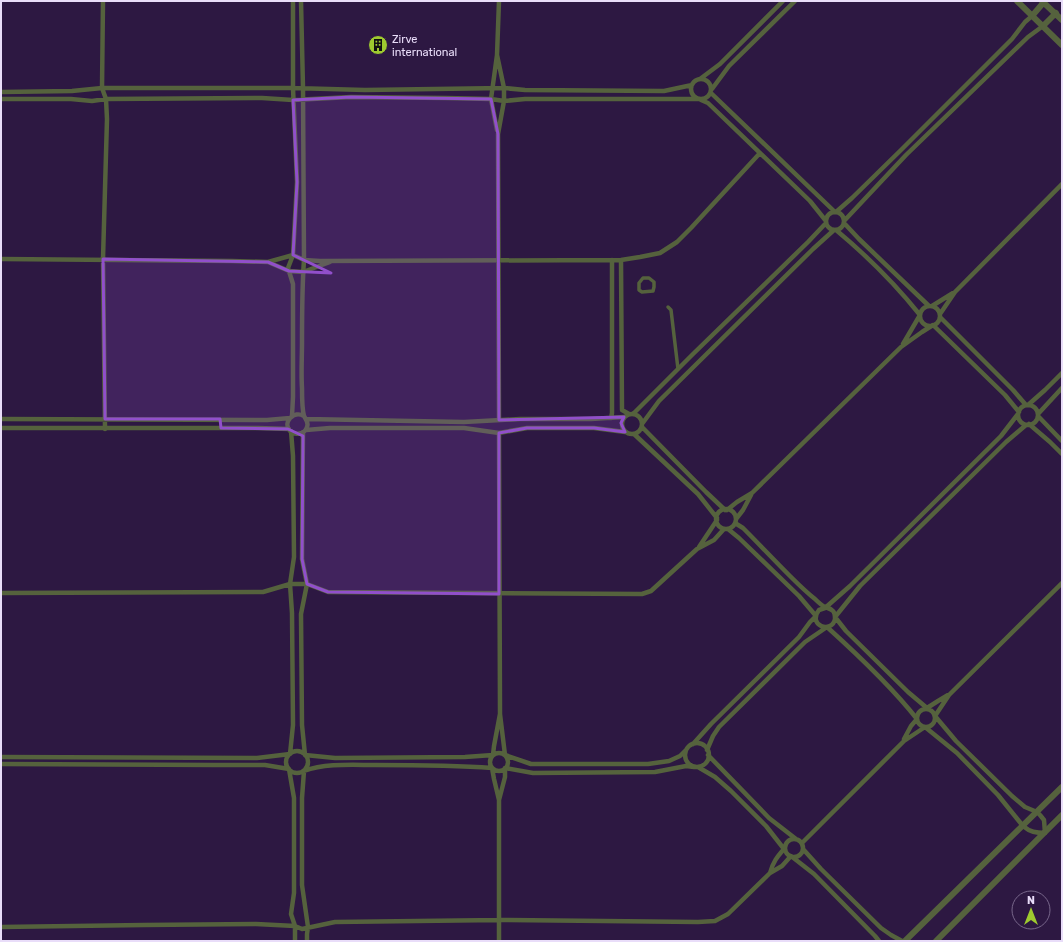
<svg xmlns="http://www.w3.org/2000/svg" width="1063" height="942" font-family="Rubik,sans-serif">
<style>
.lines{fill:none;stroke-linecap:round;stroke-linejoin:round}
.pedestrian{stroke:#55623d;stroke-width:3.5}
.minor{stroke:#55623d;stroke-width:4.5}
.tertiary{stroke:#55623d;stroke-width:6}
.marked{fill:#914fcb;fill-opacity:0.2;stroke:#914fcb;stroke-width:3;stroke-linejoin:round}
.labels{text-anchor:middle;stroke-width:3;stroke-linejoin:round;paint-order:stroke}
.poi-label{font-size:11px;fill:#e9ddf9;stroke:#2d1842;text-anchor:start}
</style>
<rect width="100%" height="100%" fill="#2d1842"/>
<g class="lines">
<path class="pedestrian" d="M643 278H649L654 282V287L653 291 642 292 639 290V283Z
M668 307 671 310 678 369"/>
<path class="minor" d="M103 1 102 88 106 99 107 119 103 259 105 429
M301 1 303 88 304 260C302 288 302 315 302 342 302 358 301 373 302 388 302 395 302 409 304 416 306 420 309 422 307 427 305 434 295 436 290 431 282 422 294 410 304 416
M497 55 504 88V101L498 134 499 420
M691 89a10 10 0 1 1 20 0a10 10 0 1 1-20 0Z
M700 79 720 64 783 1
M712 89 729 66 795 1
M1 92 72 91 102 88H293L365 90 504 88 525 90 664 91 692 85
M711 93 835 212
M1 99H71L92 101 106 99 262 98 293 100 351 97 446 98 491 99 504 101 525 99H698
M701 100 708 103 810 201 826 221
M497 130 491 99 497 55 499 1
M826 221a9 9 0 1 1 18 0a9 9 0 1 1-18 0Z
M836 212 852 198 901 150 1012 39 1025 22 1032 16
M844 221 906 155 1028 37 1043 26
M844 223 859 239 929 306
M836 230C866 255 896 285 920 315L903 344
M1 259 232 261 268 262 293 255 304 260 320 261 621 260 640 257 660 253 677 242 691 228 760 153
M621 260 622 410 629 414
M268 262 289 271 303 272 330 262
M932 306 953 293
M920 316a10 10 0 1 1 20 0a10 10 0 1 1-20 0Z
M940 314 955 292 1062 184
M940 317 1013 390 1026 405
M1028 405 1045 390 1062 373
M1018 415a10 10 0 1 1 20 0a10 10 0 1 1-20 0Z
M622 424a10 10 0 1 1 20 0a10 10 0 1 1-20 0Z
M633 414 692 355 808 242 826 223
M1038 414 1062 388
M292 416 293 397V284L288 268 293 255 297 182 293 88V1
M1038 416 1062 441
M611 418 612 413V260
M1 419 267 420 290 418
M306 419 464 422 520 419H591L624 417
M642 424 659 401 813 249 834 230
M1029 424 1050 442 1062 454
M642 427 706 492 725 510
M1 428H258L289 429
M306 430 330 428H464L499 433 527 428H594L625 432
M303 432 302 559 307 584 301 614 302 725 305 755 335 758 465 757 493 755 494 746 500 714
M499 433 500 714 505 755 531 764H648L669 761 680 756 686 750
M634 434 698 494 717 518
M716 519a10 10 0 1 1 20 0a10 10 0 1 1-20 0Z
M727 510 737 502 752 493 901 347 922 332 933 325 1005 395 1019 412
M736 519 743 510 751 495
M735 523 743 528C759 544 774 560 790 576 798 584 806 592 815 599 818 602 821 605 825 607 827 608 830 608 833 611 835 613 835 616 835 619 832 634 807 626 819 610L825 608 850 586 1001 436 1018 414
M699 547 717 520
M1 593 263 592 290 584H307L328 592 642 594 651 591 697 549 714 540 724 529
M948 695 938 701 927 708 908 692 846 631 835 617 860 586 1006 442 1026 425
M917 718a9 9 0 1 1 18 0a9 9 0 1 1-18 0Z
M685 755a12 12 0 1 1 24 0a12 12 0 1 1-24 0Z
M693 744 711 724 799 637 810 622 816 616 799 596 739 538 728 529
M707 750 713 736 719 727 805 642 827 627C858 655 891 686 917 719L911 726 904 739
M286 762a11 11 0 1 1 22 0a11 11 0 1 1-22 0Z
M490 762a9 9 0 1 1 18 0a9 9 0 1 1-18 0Z
M708 755 769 818 796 839
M1 757 257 758 290 754 293 725 292 613 290 584 294 557 293 456 291 431
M1 764 215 765H265L289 769 294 798V893L291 914 295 926V941
M698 767 715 777 731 791 766 826 784 849C777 857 773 862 770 873
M785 848a9 9 0 1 1 18 0a9 9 0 1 1-18 0Z
M802 843 904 741 925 727 957 753 998 795 1023 826C1030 832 1036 833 1045 833L1044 820 1040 815 1037 812 1025 807 1012 796 956 741 935 716 949 695 1062 583
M803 849 821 869 881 928 891 935 902 941
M1 927 144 925 256 924 295 926 302 929 335 922 499 920 698 922 715 921 728 914 770 873 782 866 791 856 814 874 875 936 879 941
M307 941V934L308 927 302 885V798L304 771C326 763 352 765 375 765 414 765 453 765 492 768L494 779 499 800
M499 941V800L505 777V768L533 773 655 772 686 766 694 767"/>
<path class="tertiary" d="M1017 1 1062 45
M1042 1 1062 20
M1032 16 1044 2
M1043 26 1056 13
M905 941 1062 787
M936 941 1062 815"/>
</g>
<path class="marked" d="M351 97 491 99 498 134 499 420 624 417 621 423 625 432 594 428H527L499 433V594L328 592 307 584 302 559 303 436 288 429 221 428 220 419H105L103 259 268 262 289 271 331 273 293 255 297 182 293 100Z"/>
<defs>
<symbol id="building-disc" viewBox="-11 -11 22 22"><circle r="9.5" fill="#9eca2f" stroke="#2d1842"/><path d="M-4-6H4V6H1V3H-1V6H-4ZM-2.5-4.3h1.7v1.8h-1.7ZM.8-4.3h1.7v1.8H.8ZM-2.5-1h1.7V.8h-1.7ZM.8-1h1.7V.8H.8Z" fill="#111"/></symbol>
</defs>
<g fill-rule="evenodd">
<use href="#building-disc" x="367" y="34" width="22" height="22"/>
</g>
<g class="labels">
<g class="poi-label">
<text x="392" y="43">Zirve<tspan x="392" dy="13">international</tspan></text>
</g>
</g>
<rect width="1063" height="942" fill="none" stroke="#e9ddf9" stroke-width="4"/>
<g transform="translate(1031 910)"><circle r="19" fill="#2d1842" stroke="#78678b"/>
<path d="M0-3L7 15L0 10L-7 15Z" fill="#9eca2f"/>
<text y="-6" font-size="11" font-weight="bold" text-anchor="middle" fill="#e9ddf9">N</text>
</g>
</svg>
